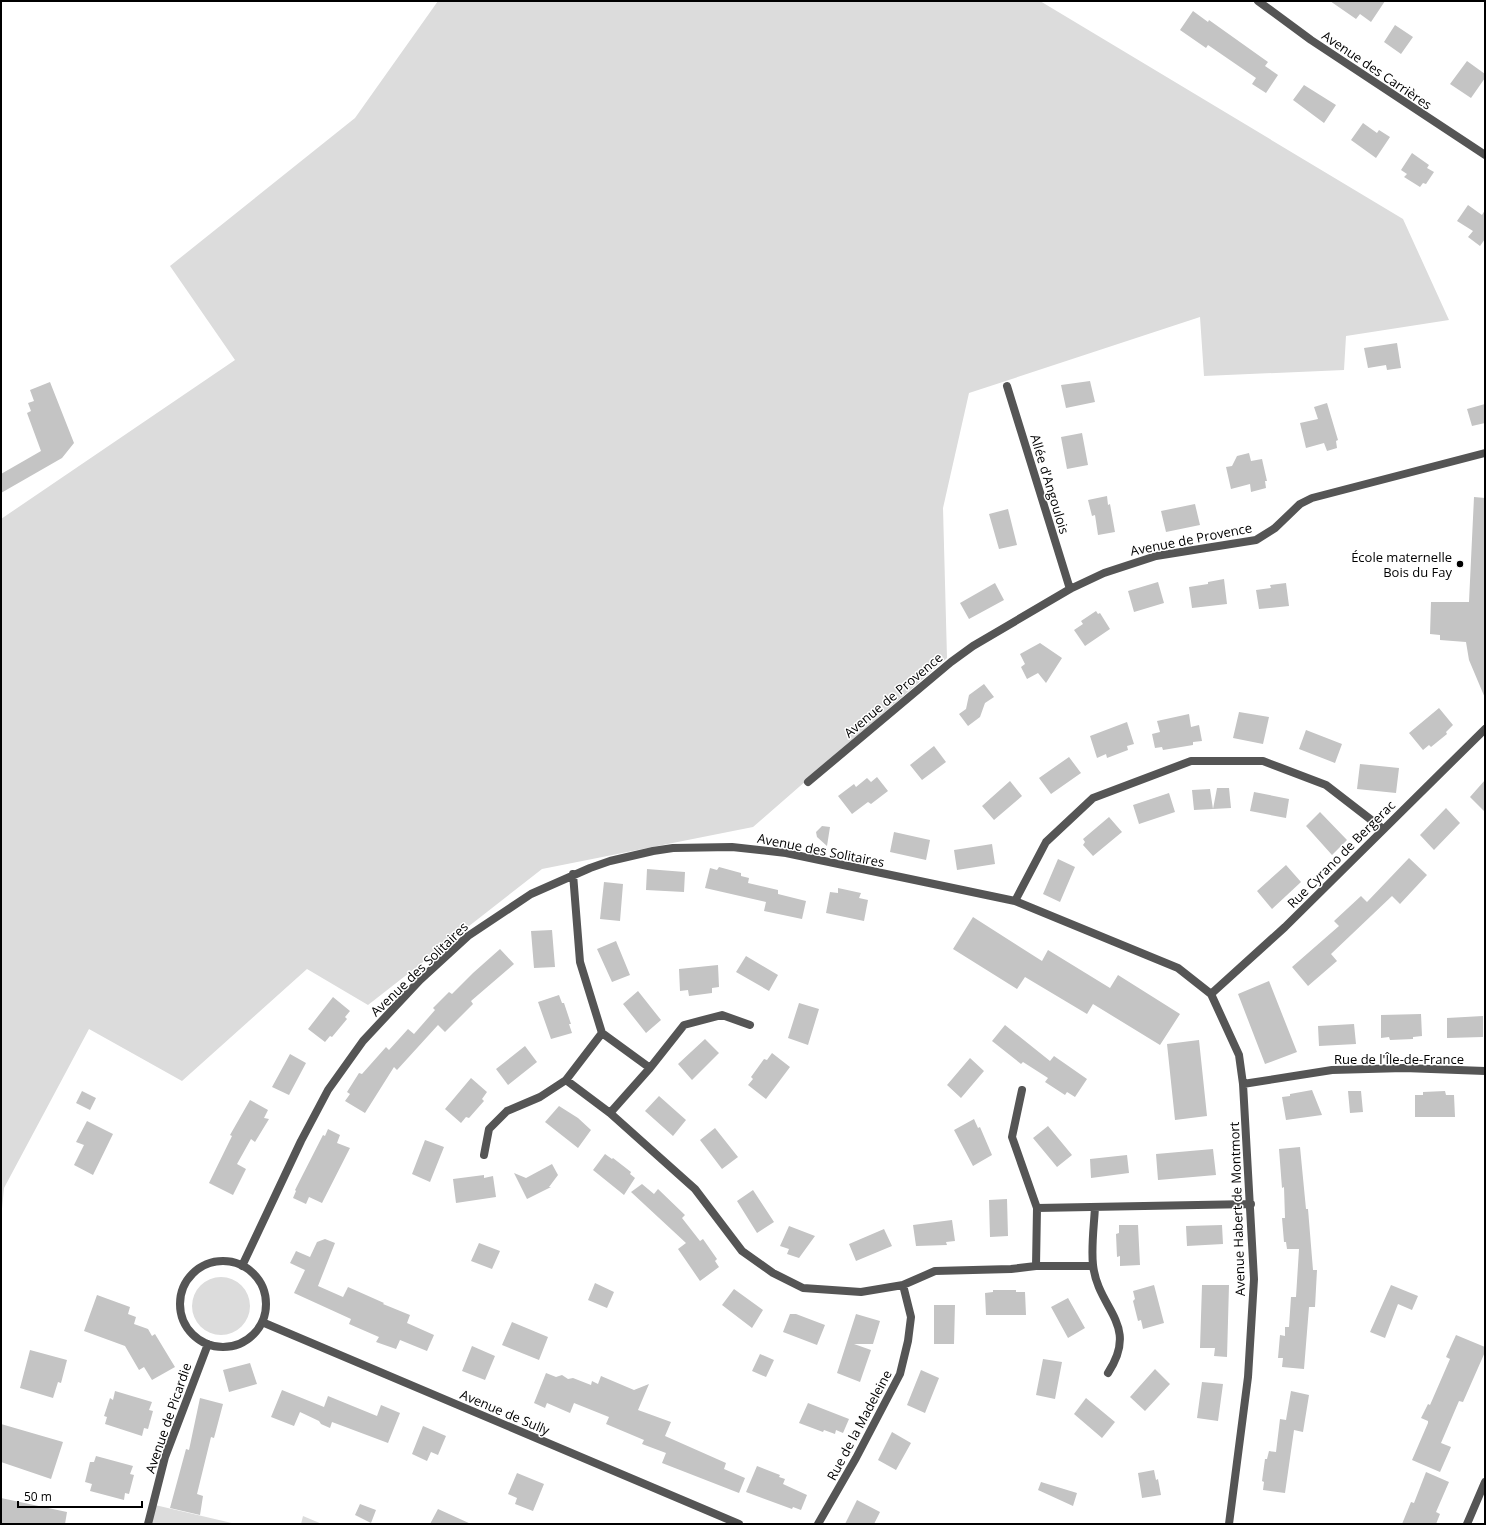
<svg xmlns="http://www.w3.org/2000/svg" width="1486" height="1525" font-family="'Open Sans',sans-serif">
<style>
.green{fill:#dcdcdc}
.building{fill:#c4c4c4}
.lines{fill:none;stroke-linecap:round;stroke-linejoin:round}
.street{stroke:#555;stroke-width:8}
.poi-dot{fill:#000;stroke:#fff;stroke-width:1.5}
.labels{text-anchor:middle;stroke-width:3;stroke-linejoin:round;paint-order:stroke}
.street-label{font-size:13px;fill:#000;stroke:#fff}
.poi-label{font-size:13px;fill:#000;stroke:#fff;text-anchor:end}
</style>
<rect width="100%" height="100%" fill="#fff"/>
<path class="green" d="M438 1H1040L1403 219 1449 320 1346 336 1344 370 1204 376 1200 317 969 393 943 508 947 658 753 827 542 869 368 1005 307 969 182 1081 89 1029 4 1188 1 1219V519L235 360 170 266 355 118Z
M192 1306a29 29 0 1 1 58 0a29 29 0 1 1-58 0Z
M155 1505 236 1524H151Z
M303 1516 322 1524H301Z"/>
<path class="building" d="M1330 1H1385L1371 22 1360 14 1356 19Z
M1193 11 1208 22 1209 20 1268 62 1265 66 1278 75 1266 93 1252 84 1256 78 1208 45 1206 48 1180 30Z
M1395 25 1413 37 1401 54 1384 42Z
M1467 61 1485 74V78L1471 98 1450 84Z
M1304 85 1336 105 1324 123 1293 100Z
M1363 123 1377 133 1379 130 1390 137 1376 158 1351 140Z
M1412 153 1429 165 1427 168 1434 172 1426 184 1423 183 1420 187 1404 177 1407 174 1401 170Z
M1468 205 1482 215 1485 210V239L1480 246 1468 237 1473 231 1457 221Z
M1397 343 1401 368 1387 370 1386 365 1368 368 1364 348Z
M1090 381 1095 402 1066 408 1061 385Z
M50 382 74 443 62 458 1 493V474L41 451 27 413 31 411 28 403 34 401 30 390Z
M1327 403 1338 440 1336 441 1337 448 1327 451 1324 443 1306 448 1300 423 1318 419 1314 407Z
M1485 404V423L1472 426 1467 409Z
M1082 433 1088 465 1067 469 1061 437Z
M1249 453 1251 461 1262 459 1267 481H1265L1266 488 1251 492 1250 484 1231 489 1226 467 1232 466 1237 456Z
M1107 496 1108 505 1110 504 1115 532 1098 535 1095 515 1092 516 1088 500Z
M1474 497 1485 498V698L1469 660 1466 642 1440 640V635L1430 634 1431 602H1469Z
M1195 504 1200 525 1166 532 1161 511Z
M1008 509 1017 545 999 549 989 514Z
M1224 579 1227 604 1192 608 1189 587 1208 584V582Z
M1158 582 1164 603 1134 612 1128 591Z
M995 583 1004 600 969 619 960 603Z
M1286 583 1289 606 1259 609 1256 590 1271 588 1270 585Z
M1096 611 1098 614 1100 613 1110 629 1085 646 1074 630 1083 624 1081 621Z
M1040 643 1062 658 1046 683 1038 673 1027 679 1021 667 1025 664 1020 654Z
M984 684 994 697 985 703 980 717 968 726 959 714 966 709 969 695Z
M1439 708 1453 725 1446 732 1447 734 1431 747 1429 745 1423 750 1409 733Z
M1239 712 1269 717 1263 744 1233 738Z
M1189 714 1191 727 1199 725 1202 741 1193 742V745L1163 750 1162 747 1155 748 1152 734 1160 732 1157 721Z
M1127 722 1134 744 1127 746 1128 750 1107 758 1106 754 1097 758 1090 736Z
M1306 730 1342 744 1335 763 1299 749Z
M934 746 946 762 922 780 910 765Z
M1069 757 1081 773 1051 794 1039 778Z
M1360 764 1399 768 1396 793 1357 789Z
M877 777 888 791 871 804 868 802 852 814 838 796 854 784 856 787 867 778 871 782Z
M1485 780V812L1470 797Z
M1010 781 1022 796 994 820 982 806Z
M1217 788H1229L1231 808 1213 809Z
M1210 789 1213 809 1194 810 1192 790Z
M1254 792 1289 799 1286 818 1250 811Z
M1169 793 1175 812 1139 824 1133 805Z
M1446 808 1460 823 1434 850 1420 835Z
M1320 812 1347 840 1332 855 1306 826Z
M1109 817 1122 832 1093 856 1083 845 1085 842 1083 839Z
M822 826 830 827 827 846 817 837 816 832Z
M894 832 930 840 926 860 890 852Z
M992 844 995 864 957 870 954 850Z
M1409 858 1427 875 1400 904 1392 896 1331 954 1337 961 1308 986 1292 967 1339 926 1334 921 1361 896 1367 902Z
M1058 859 1075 867 1060 902 1043 894Z
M1286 865 1301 882 1272 909 1257 891Z
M719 867 741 873V876L749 878 748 883 778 890V894L806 901 802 919 764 911 766 902 705 888 710 868 717 870Z
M647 869 685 872 684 892 646 890Z
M604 882 623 884 620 921 600 919Z
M838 888 861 893 859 898 868 900 864 921 826 913 830 892 838 893Z
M973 917 1042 961 1048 950 1110 988 1118 975 1180 1014 1160 1045 1093 1004 1087 1014 1025 977 1017 989 953 949Z
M552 930 555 967 534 968 531 931Z
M616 941 630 975 612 982 597 949Z
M500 949 514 964 471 1001 473 1004 445 1032 438 1025 397 1070 394 1067 365 1113 345 1101 350 1094 347 1092 359 1073 362 1074 386 1047 389 1050 408 1029 414 1034 435 1010 433 1008 449 992 452 994 473 973Z
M746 956 778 975 769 991 736 972Z
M718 965 719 987 712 988V993L689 996 688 990 680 991 679 969Z
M1269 981 1297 1052 1265 1064 1238 994Z
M638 991 661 1020 646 1033 623 1004Z
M559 995 562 1003H564L571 1024H569L572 1033 551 1039 538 1002Z
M333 997 350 1011 345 1017 347 1019 332 1037 330 1036 325 1042 308 1029Z
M799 1003 819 1009 808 1045 788 1038Z
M1421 1014 1422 1036 1413 1037V1039L1390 1040 1389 1037 1381 1038V1015Z
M1483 1016V1037L1447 1038V1018Z
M1354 1024 1356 1044 1319 1046 1318 1026Z
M1005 1025 1050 1061 1054 1056 1087 1079 1075 1097 1067 1092 1065 1095 1045 1082 1048 1078 1023 1062 1021 1064 992 1041Z
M705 1039 719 1053 692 1080 678 1064Z
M1199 1040 1207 1116 1175 1120 1167 1044Z
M525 1046 537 1062 508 1085 496 1069Z
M772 1053 790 1067 766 1099 748 1085 753 1079 751 1077 764 1059 767 1060Z
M290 1054 306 1063 289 1095 272 1087Z
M970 1058 984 1071 961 1098 947 1085Z
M471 1078 487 1092 482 1099 484 1101 469 1118 466 1117 461 1123 445 1109Z
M1312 1090 1322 1115 1286 1120 1282 1097 1290 1096V1094Z
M82 1091 96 1098 90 1110 76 1103Z
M1348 1091H1361L1363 1112 1350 1113Z
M1445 1091 1446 1095H1454L1455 1117H1415V1095H1423V1092Z
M659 1096 686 1120 673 1136 645 1111Z
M250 1100 268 1110 264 1118 269 1119 255 1142 251 1139 237 1164 246 1169 233 1195 209 1183 232 1136 230 1135Z
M559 1106 578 1118 591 1130 578 1148 545 1122Z
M974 1119 978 1128 980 1127 992 1155 973 1166 954 1130Z
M87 1121 113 1134 93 1175 74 1165 84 1145 76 1142Z
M1048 1126 1072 1155 1057 1167 1033 1138Z
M715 1128 738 1157 722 1169 700 1140Z
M328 1129 340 1135 337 1143 350 1148 322 1203 309 1197 306 1204 293 1198 296 1191 295 1190 323 1135 325 1136Z
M425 1140 444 1147 430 1182 412 1174Z
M1300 1147 1306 1209H1308L1313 1270H1317L1315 1307H1309L1304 1369 1282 1367 1283 1358H1278L1280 1335 1285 1336V1327H1289L1291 1297H1296L1299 1249H1287L1286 1242H1284L1282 1218H1285L1284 1187 1282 1188 1279 1149Z
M1213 1149 1216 1175 1158 1180 1156 1154Z
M605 1154 612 1159 613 1158 631 1172 630 1174 635 1178 624 1195 593 1170Z
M1127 1155 1129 1173 1091 1178 1090 1159Z
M552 1164 558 1175 549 1187H551L527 1199 514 1173 526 1178Z
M484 1175V1178L493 1176 496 1197 456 1203 453 1179Z
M642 1184 654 1194 658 1189 685 1215 682 1218 700 1241 703 1239 717 1259 715 1261 719 1267 700 1281 678 1249 686 1243 631 1192Z
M753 1190 774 1222 757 1233 737 1201Z
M1007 1199 1008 1236 990 1237 989 1200Z
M952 1220 955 1241 946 1242 947 1245 916 1246 913 1225Z
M1119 1225H1138L1140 1265 1120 1266V1256L1117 1257 1116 1234 1119 1233Z
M1222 1225 1223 1244 1187 1246 1186 1226Z
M789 1226 815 1236 799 1258 787 1254 789 1249 780 1246Z
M884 1229 892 1246 856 1261 849 1244Z
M325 1239 335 1243 318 1286 343 1297 348 1287 384 1303 383 1304 410 1315 407 1323 434 1335 427 1351 400 1340 396 1349 376 1342 379 1337 349 1324 351 1319 294 1293 305 1270 290 1263 296 1251 310 1257 317 1242Z
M479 1243 500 1251 492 1269 471 1261Z
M595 1283 614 1292 607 1308 588 1300Z
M1154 1285 1164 1323 1143 1329 1141 1320 1138 1321 1133 1301 1135 1299 1133 1291Z
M1202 1285H1229L1227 1357 1214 1356 1215 1348H1200Z
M1391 1285 1418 1296 1412 1310 1398 1304 1385 1338 1370 1332Z
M734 1289 763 1310 752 1328 722 1305Z
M993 1290H1016V1292H1025L1026 1315H986L985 1293 993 1292Z
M97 1295 130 1307 128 1314 136 1317 134 1324 148 1329 152 1336 155 1334 175 1367 152 1380 144 1367 139 1370 125 1346 84 1331Z
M1068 1298 1085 1328 1068 1338 1051 1307Z
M934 1305H955L954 1344H934Z
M790 1314H796L825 1325 817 1345 783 1332Z
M856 1314 880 1321 873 1344H854L871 1350 860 1382 837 1373Z
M512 1322 548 1337 539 1360 502 1345Z
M1456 1335 1485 1347V1352L1463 1402 1459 1401 1441 1443 1451 1447 1440 1472 1412 1460 1428 1423V1421L1421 1418 1428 1404 1430 1405 1450 1359 1446 1357Z
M472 1346 495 1356 485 1380 462 1371Z
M30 1350 67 1360 61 1383 58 1382 53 1398 20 1388Z
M760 1354 774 1360 766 1377 752 1371Z
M1043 1359 1062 1362 1055 1399 1036 1395Z
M250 1363 257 1384 229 1392 223 1370Z
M1155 1369 1170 1384 1145 1411 1130 1397Z
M921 1370 939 1378 925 1413 907 1405Z
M546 1373 556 1377 562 1375 568 1379 573 1378 591 1385 592 1381 598 1384 601 1376 634 1390 649 1384 638 1410 671 1422 665 1436 726 1463 724 1469 745 1478 739 1493 662 1463 666 1453 642 1444 644 1440 606 1424 609 1417 574 1403 570 1413 547 1403 545 1408 534 1403Z
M1202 1382 1223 1384 1218 1421 1197 1418Z
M282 1390 324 1407 328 1396 377 1416 381 1405 400 1413 388 1443 332 1422 330 1428 321 1424 319 1421 300 1412 294 1426 271 1417Z
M115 1391 152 1402 149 1410 153 1411 148 1429 144 1428 142 1436 105 1424 107 1417 104 1416 110 1398 113 1400Z
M1291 1391 1309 1395 1303 1432 1294 1430 1285 1493 1263 1490 1264 1482 1262 1481 1265 1459H1267L1269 1451 1276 1452 1280 1419 1286 1420Z
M200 1398 223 1404 214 1438 211 1437 197 1494 203 1496 200 1515 170 1508 186 1449 189 1450Z
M1086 1398 1115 1422 1102 1438 1074 1414Z
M808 1403 849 1419 843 1433 836 1430 835 1434 824 1430 823 1432 799 1423Z
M1 1424 63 1442 51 1479 1 1462Z
M423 1426 446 1436 438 1455 431 1452 427 1461 412 1454Z
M892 1432 911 1443 896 1470 878 1460Z
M96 1456 133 1466 130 1474 134 1475 129 1494 125 1493 124 1500 90 1491 92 1484 85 1482 90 1462H94Z
M757 1466 780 1475 779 1477 785 1479 783 1484 807 1495 801 1510 793 1507 792 1509 746 1492Z
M1154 1470 1156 1480 1158 1479 1161 1495 1142 1498 1138 1473Z
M1426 1472 1449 1482 1436 1512 1440 1514 1436 1524H1402L1411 1502 1414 1503Z
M517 1473 544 1484 533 1511 515 1504 517 1498 508 1494Z
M1041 1482 1077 1493 1073 1506 1038 1490Z
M1 1498 67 1512 65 1524H1Z
M857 1500 880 1512 874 1524H845Z
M360 1504 376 1510 371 1523 355 1515Z
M438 1509 471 1524H430Z"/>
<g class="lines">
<path class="street" d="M1258 1 1311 40 1485 155
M1007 386 1070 589
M808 782 951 662 973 646 1070 589 1104 573 1156 556 1256 540 1275 528 1300 504 1312 498 1485 453
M573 874 580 962 602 1033 650 1068 610 1113 695 1189 742 1251 773 1273 803 1288 861 1292 903 1285 935 1271 1011 1269 1036 1266H1093
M1015 901 1046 842 1093 798 1191 761H1263L1326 785 1383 829
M1211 994 1285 927 1485 729
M602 1033 566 1080 610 1113
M650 1068 684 1025 722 1015 750 1025
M1243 1084 1332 1070 1404 1068 1485 1071
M1022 1090 1012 1137 1037 1208 1036 1266
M484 1155 489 1129 507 1111 540 1097 566 1080
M1095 1207C1094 1226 1091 1247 1093 1265 1098 1310 1140 1324 1108 1373
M1037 1208 1251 1204
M180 1304a43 43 0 1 1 86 0a43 43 0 1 1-86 0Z
M242 1266 301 1141 328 1090 363 1041 420 980 468 936 531 894 590 868 610 861 653 851 673 848 732 847 786 853 1015 901 1178 968 1211 994 1239 1055 1243 1084 1254 1279 1248 1377 1229 1524
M262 1322 739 1524
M148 1524 165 1457 208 1344
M818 1524 856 1458 900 1374 908 1341 911 1317 903 1285
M1467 1524 1485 1482"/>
</g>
<circle class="poi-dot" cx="1460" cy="564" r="4"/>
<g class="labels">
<g class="street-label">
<text transform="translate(1377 70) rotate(34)" y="5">Avenue des Carrières</text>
<text transform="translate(1050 484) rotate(73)" y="5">Allée d'Angoulois</text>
<text transform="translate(1191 539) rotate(-11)" y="5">Avenue de Provence</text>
<text transform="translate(893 695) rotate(-40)" y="5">Avenue de Provence</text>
<text transform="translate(821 850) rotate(11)" y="5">Avenue des Solitaires</text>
<text transform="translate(1341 854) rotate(-45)" y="5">Rue Cyrano de Bergerac</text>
<text transform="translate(419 969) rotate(-44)" y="5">Avenue des Solitaires</text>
<text x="1399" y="1064">Rue de l'Île-de-France</text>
<text transform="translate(1237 1209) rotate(-92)" y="5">Avenue Habert de Montmort</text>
<text transform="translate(505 1412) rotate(23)" y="5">Avenue de Sully</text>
<text transform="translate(168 1418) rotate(-71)" y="5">Avenue de Picardie</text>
<text transform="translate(859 1425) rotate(-62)" y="5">Rue de la Madeleine</text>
</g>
<g class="poi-label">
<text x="1452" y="562">École maternelle<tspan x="1452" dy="15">Bois du Fay</tspan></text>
</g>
</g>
<rect width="1486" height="1525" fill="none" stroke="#000000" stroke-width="4"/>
<path d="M18 1501v6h124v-6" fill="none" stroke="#000000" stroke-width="2"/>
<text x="24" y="1501" font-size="12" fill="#000000" stroke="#ffffff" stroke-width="3" paint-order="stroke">50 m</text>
</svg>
